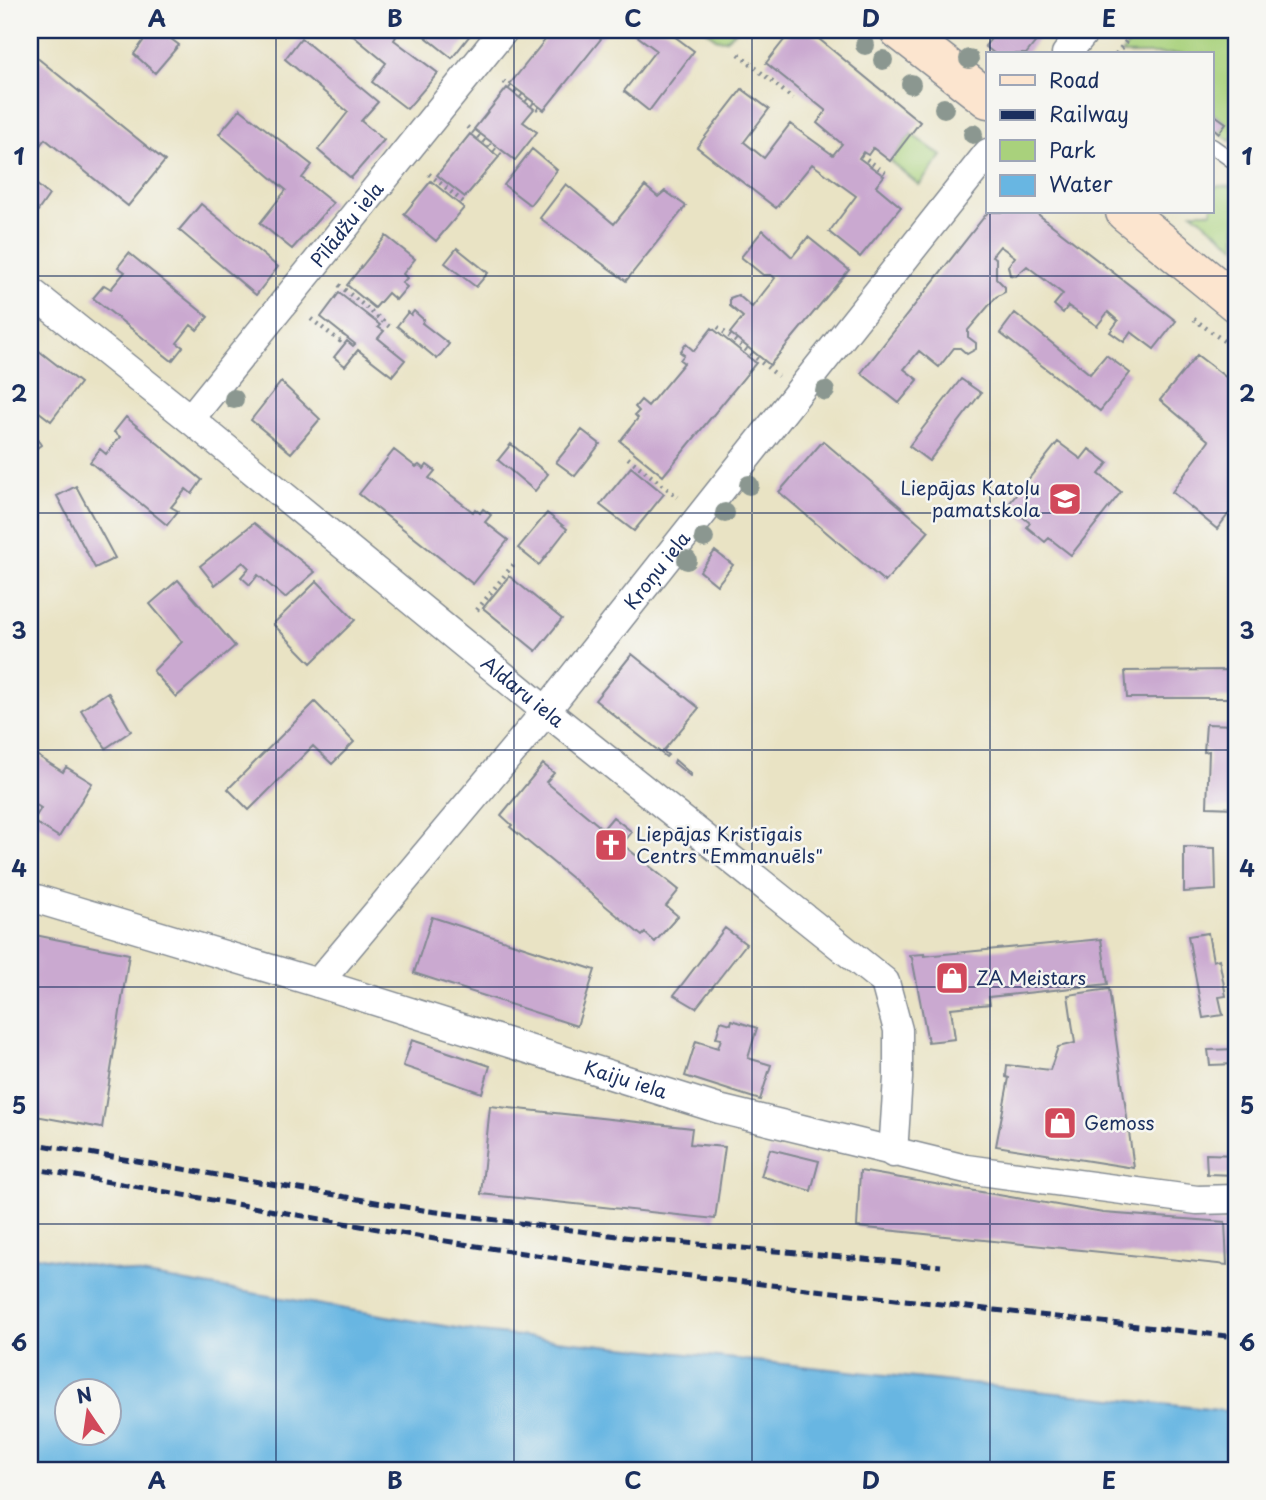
<svg xmlns="http://www.w3.org/2000/svg" width="1266" height="1500" font-family="'Playpen Sans',sans-serif">
<style>
.green{fill:#a9d17c;stroke:#62806d;stroke-width:2}
.water{fill:#68b6e2;stroke:#4272a0;stroke-width:2;fill-rule:evenodd}
.building{fill:#caa9d0}
.lines{fill:none;stroke-linecap:round;stroke-linejoin:round}
.lane-casing{stroke:#828991;stroke-width:17}
.street-casing{stroke:#828991;stroke-width:31}
.secondary-casing{stroke:#828991;stroke-width:41}
.path{stroke:#828991;stroke-width:4.5;stroke-dasharray:2 5;stroke-linecap:butt}
.lane{stroke:#fff;stroke-width:14}
.street{stroke:#fff;stroke-width:28}
.secondary{stroke:#fce5cf;stroke-width:38}
.rail{stroke:#1b2f5e;stroke-width:5;stroke-dasharray:10 5;stroke-linecap:butt}
.tree{fill:#8b9790}
.grid{fill:none;stroke:#1b2f5e;stroke-width:2;stroke-opacity:0.55}
.labels{text-anchor:middle;stroke-width:5;stroke-linejoin:round;paint-order:stroke}
.street-label{font-size:19px;fill:#1b2f5e;stroke:#f6f6f2}
.poi-label{font-size:19px;fill:#1b2f5e;stroke:#f6f6f2;text-anchor:start}
.neatline{fill:none;stroke:#1b2f5e;stroke-width:2.5}
.grid-label{font-size:23px;text-anchor:middle;font-weight:bold;fill:#1b2f5e}
</style>
<rect width="100%" height="100%" fill="#f6f6f2"/>
<filter id="ink" filterUnits="userSpaceOnUse"><feTurbulence type="fractalNoise" baseFrequency=".0143" numOctaves="2"/><feDisplacementMap in="SourceGraphic" scale="14" xChannelSelector="R" yChannelSelector="G"/><feConvolveMatrix kernelMatrix="1 2 1 2 8 2 1 2 1" color-interpolation-filters="sRGB"/></filter>
<filter id="wash" filterUnits="userSpaceOnUse"><feTurbulence type="fractalNoise" baseFrequency=".00686" numOctaves="4" result="noise"/><feDisplacementMap in="SourceGraphic" scale="28" xChannelSelector="R" yChannelSelector="G"/><feGaussianBlur stdDeviation="1.57" result="paint"/><feColorMatrix in="noise" values="0 0 0 0 0 0 0 0 0 0 0 0 0 0 0 0 0 1.4 0 .05"/><feComposite in="paint" operator="in"/></filter>
<g filter="url(#wash)">
<rect width="100%" height="100%" fill="#e9e3c4"/>
<path class="green" d="M705 30H737L725 40 717 39Z
M1140 30H1236V115H1234L1236 133 1230 141 1219 133 1226 123 1212 113V54H1121Z
M911 134 942 156 919 185 890 161Z
M1218 186 1236 187V247L1192 212H1212V188Z"/>
<path class="water" d="M30 1255 480 1332 1236 1412V1470H30ZM66 1392H108V1434H66Z"/>
<g id="blocks">
<path class="building" d="M151 30H159L179 45 155 73 134 54Z
M346 30H400L394 40 438 73 407 109 372 82 386 63Z
M417 30H474L452 58Z
M553 30H608L544 110 510 84Z
M629 30H666L694 51 649 111 624 91 656 50Z
M792 30H808L920 122 890 161 873 148 868 155 863 152 859 158 884 176 876 186 901 207 860 257 829 232 856 196 812 164 776 208 697 147 742 89 769 109 744 142 764 158 790 124 833 155 842 144 817 123 826 111 766 63Z
M998 30H1045L1026 54H995L985 46Z
M301 38 378 102 361 121 384 140 351 178 318 150 348 112 285 59Z
M30 52 165 161 128 206 45 139 30 158Z
M507 88 534 109 523 122 537 132 515 160 474 129Z
M240 109 312 165 302 178 333 203 292 249 260 223 286 190 219 134Z
M1212 113 1226 123 1219 133 1212 127Z
M470 134 499 157 465 197 437 175Z
M532 149 557 170 530 205 504 185Z
M30 179 49 195 35 215 30 211Z
M431 181 464 208 436 241 404 214Z
M566 184 614 224 645 186 658 197 665 191 686 206 626 281 540 218Z
M201 204 278 267 256 295 179 230Z
M988 212H1035L1176 321 1154 349 1131 332 1124 342 1110 332 1118 321 1108 312 1097 326 1068 306 1063 313 1054 305 1063 294 1027 266 1016 276 1010 275 1008 266 1015 257 1000 246 992 256 996 258V278L1005 287V292L996 297 968 330V337L976 343V349L967 354 960 348H954L939 367 919 351 904 369 918 380 899 403 861 373Z
M763 230 792 257 808 237 849 270 770 365 730 333 743 317 730 306V298L738 295 752 307 775 278 771 275H763L741 257Z
M386 236 415 259 403 274 407 278 402 283 407 287 396 300 388 293 375 308 347 285Z
M457 248 488 273 476 287 445 263Z
M129 253 208 317 197 330 191 325 177 343 183 347 172 361 93 298 104 285 111 289 125 272 118 267Z
M339 293 380 325 378 327 384 331 378 338 405 360 392 376 358 350 345 366 334 357 347 341 353 346 355 344 321 317Z
M414 311 424 320 422 323 449 344 437 359 397 326 408 312 411 315Z
M1015 313 1090 374 1106 355 1130 373 1100 411 1000 333Z
M712 328 756 363 663 476 620 441 638 418 635 415 639 411 635 407 641 400 648 406 684 363 680 360 684 355 680 352 686 344 694 351Z
M30 344 80 383 51 421 30 405Z
M1197 355 1236 385V504L1217 529 1172 492 1209 441 1160 400Z
M961 379 981 393 929 461 909 446Z
M281 382 320 419 291 453 251 420Z
M126 417 202 480 192 494 186 489 171 507 178 511 167 525 90 462 100 449 106 454 120 437 114 432Z
M582 430 600 444 575 476 556 462Z
M35 436 41 445 30 453V439Z
M823 441 929 531 885 582 779 492Z
M1058 442 1081 459 1089 449 1108 463 1099 474 1121 492 1071 555 1049 538 1045 542 1027 527 1030 523 1008 505Z
M511 444 548 474 535 491 498 460Z
M394 450 416 467 419 465 424 469 427 465 435 471 429 478 473 512 475 509 480 513 483 509 491 515 485 522 508 540 473 584 359 494Z
M631 467 664 494 634 531 600 505Z
M76 486 115 558 95 568 57 496Z
M547 513 567 529 539 565 518 548Z
M254 523 315 572 285 598 258 575 250 585 241 577 249 568 243 562 215 585 200 566Z
M715 551 733 565 717 585 700 571Z
M509 576 562 619 536 651 483 608Z
M178 580 235 646 176 697 153 671 182 642 150 604Z
M317 581 355 620 311 663 273 624Z
M632 654 699 708 663 751 668 755 666 757 595 700Z
M1236 670V698H1127L1125 671Z
M108 692 131 731 106 748 81 710Z
M315 702 354 742 332 764 313 746 249 810 228 789Z
M1206 724 1236 725V808L1207 807 1209 751 1204 752Z
M30 751 63 772 66 767 92 783 59 837 33 821 41 808 30 801Z
M675 760 691 774 690 776 674 763Z
M543 764 554 773 546 782 603 829 613 817 632 832 622 844 679 890 666 906 678 916 655 942 645 933 642 936 510 827 512 825 501 815Z
M1184 847 1215 848 1216 890 1184 892Z
M432 917 595 970 577 1026 414 973Z
M725 928 746 944 696 1008 674 995Z
M1208 933 1213 961 1219 959 1226 996 1219 997 1223 1015 1203 1018 1188 936Z
M30 934 129 954 102 1128 30 1115Z
M1101 939 1108 984 989 997 990 1004 951 1008 955 1039 928 1042 912 958 909 955 924 954V956Z
M1109 989 1134 1168 996 1146 1009 1078 1006 1077 1007 1065 1050 1070 1058 1047 1075 1043 1068 995Z
M732 1020 757 1028 748 1058 771 1065 760 1100 685 1076 696 1041 718 1048 721 1039 716 1038 721 1021 731 1024Z
M412 1040 490 1066 482 1093 403 1066Z
M1236 1049V1064L1210 1065 1208 1050Z
M490 1106 692 1128 690 1144 725 1147 715 1219 481 1194Z
M770 1149 819 1161 811 1191 761 1176Z
M1206 1154 1236 1155V1175L1207 1174Z
M860 1171 1103 1213 1225 1222 1227 1265 857 1227Z"/>
</g>
</g>
<g filter="url(#ink)">
<use href="#blocks" fill-opacity="0" stroke="#828991" stroke-width="2"/>
<g class="lines">
<defs>
<path id="lane" d="M1212 146 1236 163"/>
<g id="street">
<path d="M1066 54 1086 30"/>
<path id="s1" d="M30 291 190 419 546 711 885 982 898 1030V1078L893 1153"/>
<path id="s2" d="M190 419 504 30"/>
<path id="s3" d="M30 897 318 983 719 1109 966 1169 1197 1200 1236 1199"/>
<path id="s4" d="M318 983 537 722 988 153"/>
</g>
<path id="secondary" d="M899 30 988 99
M1125 212 1236 303"/>
</defs>
<use href="#lane" class="lane-casing"/>
<use href="#street" class="street-casing"/>
<use href="#secondary" class="secondary-casing"/>
<path class="path" d="M739 54 793 99
M1116 54 1135 30
M504 82 542 112
M467 127 501 155
M861 155 887 174
M429 174 467 205
M339 285 391 328
M311 319 340 341 344 335
M1194 319 1236 350
M718 327 778 376
M628 458 678 497
M477 610 516 561"/>
<use href="#lane" class="lane"/>
<use href="#street" class="street"/>
<use href="#secondary" class="secondary"/>
<path class="rail" d="M30 1143 429 1211 632 1238 941 1266
M30 1168 463 1244 628 1269 1236 1337"/>
</g>
<g class="tree">
<circle cx="865" cy="45" r="10"/>
<circle cx="969" cy="59" r="10"/>
<circle cx="883" cy="60" r="10"/>
<circle cx="911" cy="84" r="10"/>
<circle cx="944" cy="108" r="10"/>
<circle cx="973" cy="134" r="10"/>
<circle cx="825" cy="391" r="10"/>
<circle cx="234" cy="399" r="10"/>
<circle cx="749" cy="485" r="10"/>
<circle cx="725" cy="513" r="10"/>
<circle cx="704" cy="538" r="10"/>
<circle cx="687" cy="560" r="10"/>
</g>
</g>
<path class="grid" d="M276 30V1470M514 30V1470M752 30V1470M990 30V54M990 212V1470M30 276H1236M30 513H1236M30 750H1236M30 987H1236M30 1224H1236"/>
<defs>
<symbol id="school-square" viewBox="-11 -11 22 22"><rect x="-9" y="-9" width="18" height="18" rx="4" fill="#d1495b" stroke="#f6f6f2"/><path d="M0-5L7-2L0 1L-7-2ZM-4 1L0 2.5L4 1V4Q0 6-4 4Z" fill="#fff"/></symbol>
<symbol id="church-square" viewBox="-11 -11 22 22"><rect x="-9" y="-9" width="18" height="18" rx="4" fill="#d1495b" stroke="#f6f6f2"/><path d="M-1.2-6h2.4v3.5h3.3v2.4h-3.3V6h-2.4V-.1h-3.3v-2.4h3.3Z" fill="#fff"/></symbol>
<symbol id="shop-square" viewBox="-11 -11 22 22"><rect x="-9" y="-9" width="18" height="18" rx="4" fill="#d1495b" stroke="#f6f6f2"/><path d="M-5-2.5h2.3a2.7 3.5 0 0 1 5.4 0H5L5.5 6h-11ZM-1.5-2.5h3a1.5 2.3 0 0 0-3 0Z" fill="#fff"/></symbol>
</defs>
<g fill-rule="evenodd">
<use href="#school-square" x="1046" y="480" width="38" height="38"/>
<use href="#church-square" x="592" y="826" width="38" height="38"/>
<use href="#shop-square" x="933" y="959" width="38" height="38"/>
<use href="#shop-square" x="1041" y="1104" width="38" height="38"/>
</g>
<g class="labels">
<g class="street-label">
<text dy="7" stroke="none"><textPath href="#s2" startOffset="250">Pīlādžu iela</textPath></text>
<text dy="7" stroke="none"><textPath href="#s4" startOffset="534">Kroņu iela</textPath></text>
<text dy="7" stroke="none"><textPath href="#s1" startOffset="635">Aldaru iela</textPath></text>
<text dy="7" stroke="none"><textPath href="#s3" startOffset="623">Kaiju iela</textPath></text>
</g>
<g class="poi-label">
<text x="1040" y="495" text-anchor="end">Liepājas Katoļu<tspan x="1040" dy="22">pamatskola</tspan></text>
<text x="636" y="841">Liepājas Kristīgais<tspan x="636" dy="22">Centrs "Emmanuēls"</tspan></text>
<text x="976" y="985">ZA Meistars</text>
<text x="1084" y="1130">Gemoss</text>
</g>
</g>
<rect width="1266" height="1500" fill="none" stroke="#f6f6f2" stroke-width="77"/>
<rect x="986" y="52" width="228" height="161" fill="#f6f6f2" stroke="#9ea6b7" stroke-width="2"/>
<rect x="1000" y="75" width="35" height="10" fill="#fce5cf" stroke="#9ea6b7" stroke-width="2"/>
<text x="1049" y="88" font-size="21" fill="#1b2f5e">Road</text>
<rect x="1000" y="110" width="35" height="10" fill="#1b2f5e" stroke="#9ea6b7" stroke-width="2"/>
<text x="1049" y="122" font-size="21" fill="#1b2f5e">Railway</text>
<rect x="1000" y="140" width="35" height="21" fill="#a9d17c" stroke="#9ea6b7" stroke-width="2"/>
<text x="1049" y="158" font-size="21" fill="#1b2f5e">Park</text>
<rect x="1000" y="175" width="35" height="21" fill="#68b6e2" stroke="#9ea6b7" stroke-width="2"/>
<text x="1049" y="192" font-size="21" fill="#1b2f5e">Water</text>
<g transform="translate(88 1412) rotate(347)"><circle r="33" fill="#f6f6f2" stroke="#9ea6b7" stroke-width="2"/>
<path d="M0-5L12 26L0 18L-12 26Z" fill="#d1495b"/>
<text y="-10" font-size="19" font-weight="bold" text-anchor="middle" fill="#1b2f5e">N</text>
</g>
<rect x="38" y="38" width="1190" height="1424" class="neatline"/>
<g class="grid-label">
<text x="157" y="27">A</text>
<text x="395" y="27">B</text>
<text x="633" y="27">C</text>
<text x="871" y="27">D</text>
<text x="1109" y="27">E</text>
<text x="19" y="165">1</text>
<text x="1247" y="165">1</text>
<text x="19" y="402">2</text>
<text x="1247" y="402">2</text>
<text x="19" y="639">3</text>
<text x="1247" y="639">3</text>
<text x="19" y="877">4</text>
<text x="1247" y="877">4</text>
<text x="19" y="1114">5</text>
<text x="1247" y="1114">5</text>
<text x="19" y="1351">6</text>
<text x="1247" y="1351">6</text>
<text x="157" y="1489">A</text>
<text x="395" y="1489">B</text>
<text x="633" y="1489">C</text>
<text x="871" y="1489">D</text>
<text x="1109" y="1489">E</text>
</g>
</svg>
